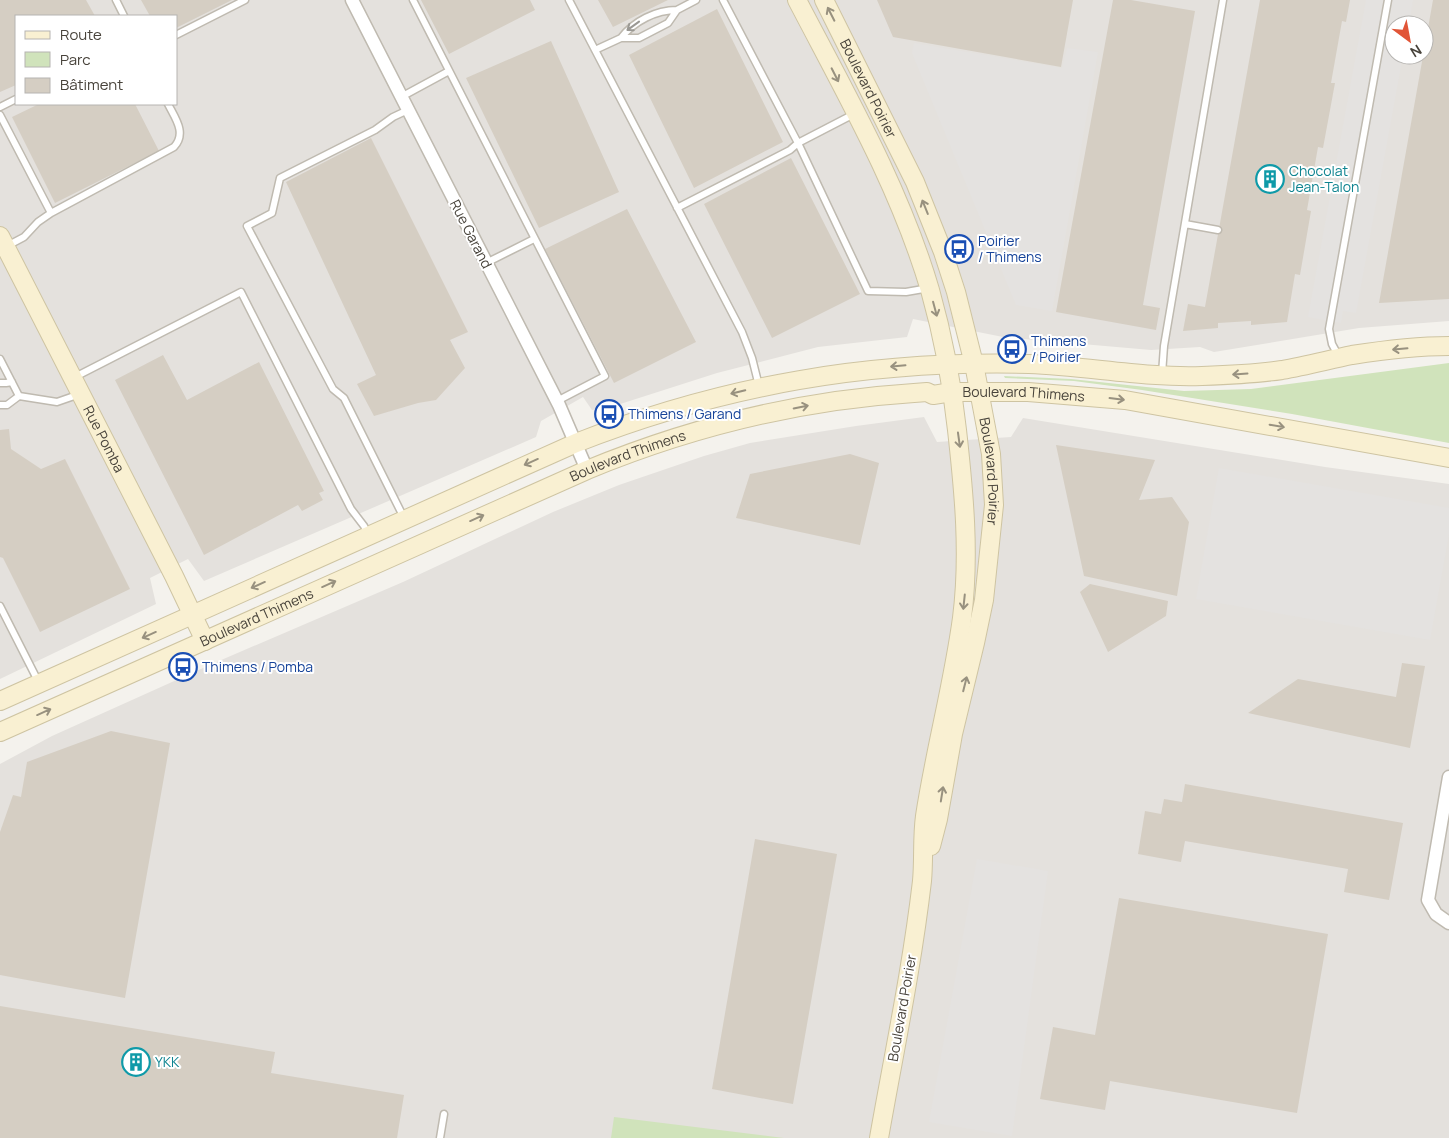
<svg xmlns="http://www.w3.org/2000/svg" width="1449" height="1138" font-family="Manrope,sans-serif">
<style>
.industrial{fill:#e4e1dd;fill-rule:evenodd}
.green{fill:#d0e3bb}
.parking{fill:#e4e2e0}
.building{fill:#d5cec3}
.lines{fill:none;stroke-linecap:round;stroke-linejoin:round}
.lane-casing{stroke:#bfbab0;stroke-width:9}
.street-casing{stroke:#bfbab0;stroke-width:15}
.secondary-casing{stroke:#cec4a2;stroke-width:20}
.lane{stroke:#fff;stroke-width:6}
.street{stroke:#fff;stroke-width:12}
.secondary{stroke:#f9f0d2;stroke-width:18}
.oneway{stroke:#98917f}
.oneway2{stroke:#9a9893}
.labels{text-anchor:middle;stroke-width:4;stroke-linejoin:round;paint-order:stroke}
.street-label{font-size:14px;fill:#48433b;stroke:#fff}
.culture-label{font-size:14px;fill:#0d838f;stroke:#fff;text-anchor:start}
.transit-label{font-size:14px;fill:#164399;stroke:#fff;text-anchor:start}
</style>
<rect width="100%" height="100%" fill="#f4f2ed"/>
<path class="industrial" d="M0 0H1449V321L1359 328 1214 352 1200 347 1151 350 1003 337 913 319 907 337 818 347 717 373 614 406 592 410 583 397 541 421 536 437 204 581 188 559 150 578 156 604 0 679ZM16 16H176V104H16ZM1394 25H1424V55H1394Z
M924 417 937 442 1011 437 1023 418 1325 467 1449 484V1138H0V764L52 736 212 664 403 582 553 512 619 485 704 456 750 443 856 426Z"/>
<path class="green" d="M1449 363V443L1292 414 1142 390 1074 381 1005 378 1004 376 1071 379 1184 391 1251 389Z
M614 1117 784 1138H611Z"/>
<path class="parking" d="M1366 0H1413L1409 25H1394V55H1403L1356 313 1343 311 1341 323 1308 317Z
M914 43 1062 68 1067 48 1098 52 1052 311 1016 305 912 53Z
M1219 468 1449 508V534L1430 640 1196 599Z
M977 859 1048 871 1012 1136 929 1122Z"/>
<path class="building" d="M0 0H86L95 16H16V85L0 92Z
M141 0H232L176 28V16H150Z
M421 0H530L535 10 449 54Z
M598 0H668L613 27Z
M877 0H1073L1061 67 893 37Z
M1113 0H1131L1195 11 1143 305 1160 308 1156 330 1056 312Z
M1260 0H1350L1346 22 1342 21 1331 83H1335L1323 148 1318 147 1307 210 1311 211 1300 275 1295 274 1287 322 1251 325V321L1218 323V328L1183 331 1188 304 1205 307Z
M1433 0H1449V299L1379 303Z
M717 9 783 142 694 188 629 55Z
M551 41 619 192 539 228 466 78Z
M39 104H135L159 151 55 203 12 117Z
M371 138 468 332 450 340 465 368 436 400 418 403 374 416 357 384 376 375 286 182Z
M791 158 860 294 772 338 704 204Z
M627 209 696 342 614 383 545 249Z
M163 355 187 400 259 362 324 491 319 493 323 500 302 511 298 505 204 555 115 380Z
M9 429 11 449 41 469 65 459 130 589 40 632 3 558 0 557V430Z
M1056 445 1155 460 1139 500 1172 497 1189 522 1177 596 1084 576Z
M850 454 879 463 860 545 736 518 750 474Z
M1090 584 1168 601 1166 616 1108 652 1080 592Z
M1402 663 1425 666 1410 748 1248 713 1298 679 1396 697Z
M111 731 170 743 125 998 0 975V832L13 795 21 797 27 762Z
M1185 784 1403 823 1389 900 1344 892 1348 869 1185 841 1181 862 1138 854 1145 811 1161 814 1164 799 1182 802Z
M755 839 837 854 793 1104 712 1089Z
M1119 898 1328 934 1297 1113 1110 1081 1105 1110 1040 1099 1053 1027 1095 1035Z
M0 1006 275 1052 271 1073 404 1095 397 1138H0Z"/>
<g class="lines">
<defs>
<path id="lane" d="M116 0 124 16
M413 0 605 376 557 401
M569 0 742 332 752 358 759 386
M723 0 798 143 868 291 906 292 929 288
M677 10C656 10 634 21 621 38H639L668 23 677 10 696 0
M176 35 245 0
M595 50 621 38
M401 97 449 71
M0 107 16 99
M0 115 51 213 38 222 24 237 7 246
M677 208 790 150 798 143 854 114
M51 213 174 147C187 133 175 118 168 104
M1185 224 1218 230
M486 263 534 239
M1339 357 1332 344 1329 329 1388 0
M0 359 19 396 57 402 80 394
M1162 374 1164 346 1223 0
M73 378 241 292 351 509 364 526 368 534
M0 383H6L12 382
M0 405H7L19 396
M404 518 344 398 333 389 247 226 272 213 280 178 375 130 393 117 408 110
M0 606 39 683
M440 1138 444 1114"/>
<path id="street" d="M352 0 559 405 587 470
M1449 777 1428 900 1436 914 1449 923"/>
<g id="secondary">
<path d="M797 0C846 94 900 188 930 290 943 336 952 383 957 430 964 493 970 555 962 618 953 685 935 750 925 816 922 838 924 860 922 881 912 967 894 1053 879 1138"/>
<path id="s1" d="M824 0 915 182 943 252 956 292 974 364 991 454 994 505 984 600 975 643 953 734 938 819 931 846"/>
<path id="s2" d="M0 236 174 576 205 641"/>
<path d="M0 701 576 443C724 385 870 360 1029 364 1087 366 1144 378 1202 376 1229 375 1255 374 1282 370 1305 366 1328 360 1352 355 1384 350 1416 346 1449 346"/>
<path id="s3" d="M0 732 587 470C691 427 802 400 914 393L927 392 933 395 952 392H1028L1125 400 1449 458"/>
</g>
</defs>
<use href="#lane" class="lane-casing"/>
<use href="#street" class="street-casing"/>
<use href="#secondary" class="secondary-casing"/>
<use href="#lane" class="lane"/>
<use href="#street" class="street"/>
<use href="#secondary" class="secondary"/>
</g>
<defs><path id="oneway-shaft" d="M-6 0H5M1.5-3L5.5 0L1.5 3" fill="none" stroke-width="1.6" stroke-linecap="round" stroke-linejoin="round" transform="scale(1.25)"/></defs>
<g class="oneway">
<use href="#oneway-shaft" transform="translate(831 14) rotate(-117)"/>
<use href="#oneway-shaft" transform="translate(835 75) rotate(63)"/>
<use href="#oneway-shaft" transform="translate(925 207) rotate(-112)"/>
<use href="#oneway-shaft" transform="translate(935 309) rotate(75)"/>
<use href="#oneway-shaft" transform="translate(1400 349) rotate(175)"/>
<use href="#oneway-shaft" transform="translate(898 366) rotate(175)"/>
<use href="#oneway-shaft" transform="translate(1240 374) rotate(176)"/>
<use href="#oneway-shaft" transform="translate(738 392) rotate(166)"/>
<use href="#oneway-shaft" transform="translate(1117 399) rotate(7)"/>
<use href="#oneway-shaft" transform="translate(801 407) rotate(-11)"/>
<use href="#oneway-shaft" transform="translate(1277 426) rotate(10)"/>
<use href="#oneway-shaft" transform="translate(959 440) rotate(82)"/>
<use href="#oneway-shaft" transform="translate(531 462) rotate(156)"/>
<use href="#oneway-shaft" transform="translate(477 518) rotate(-24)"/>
<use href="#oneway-shaft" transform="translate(329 584) rotate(-24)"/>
<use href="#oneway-shaft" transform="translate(258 585) rotate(156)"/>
<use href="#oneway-shaft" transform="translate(964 602) rotate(96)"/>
<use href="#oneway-shaft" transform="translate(149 635) rotate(156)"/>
<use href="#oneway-shaft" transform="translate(965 684) rotate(-76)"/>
<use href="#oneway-shaft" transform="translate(44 712) rotate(-24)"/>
<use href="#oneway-shaft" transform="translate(942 794) rotate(-81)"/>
</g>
<use class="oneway2" href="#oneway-shaft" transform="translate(633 26) rotate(144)"/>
<defs>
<symbol id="building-ring" viewBox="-11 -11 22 22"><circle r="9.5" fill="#fff" stroke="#0f9aa8" stroke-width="1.5"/><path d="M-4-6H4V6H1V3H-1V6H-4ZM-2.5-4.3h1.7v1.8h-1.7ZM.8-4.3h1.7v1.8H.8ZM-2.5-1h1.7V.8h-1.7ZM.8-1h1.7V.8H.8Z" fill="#0f9aa8"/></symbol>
<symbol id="bus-ring" viewBox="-11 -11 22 22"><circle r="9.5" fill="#fff" stroke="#1a4fb4" stroke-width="1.5"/><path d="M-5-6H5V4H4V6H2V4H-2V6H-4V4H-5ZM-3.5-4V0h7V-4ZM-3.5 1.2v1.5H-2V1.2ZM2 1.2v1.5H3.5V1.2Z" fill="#1a4fb4"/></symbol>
</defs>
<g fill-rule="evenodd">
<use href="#building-ring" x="1254" y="163" width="32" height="32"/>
<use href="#bus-ring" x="943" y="233" width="32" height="32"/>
<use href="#bus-ring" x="996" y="333" width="32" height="32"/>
<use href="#bus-ring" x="593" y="398" width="32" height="32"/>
<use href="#bus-ring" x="167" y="651" width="32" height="32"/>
<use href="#building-ring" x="120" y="1046" width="32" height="32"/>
</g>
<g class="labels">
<g class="street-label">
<text dy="5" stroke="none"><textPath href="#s1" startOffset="99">Boulevard Poirier</textPath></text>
<text transform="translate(471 234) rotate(63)" y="5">Rue Garand</text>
<text dy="5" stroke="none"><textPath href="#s3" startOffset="1091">Boulevard Thimens</textPath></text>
<text dy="5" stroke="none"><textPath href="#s2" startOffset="228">Rue Pomba</textPath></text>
<text dy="5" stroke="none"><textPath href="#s3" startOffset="686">Boulevard Thimens</textPath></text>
<text dy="5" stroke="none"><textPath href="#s1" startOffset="504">Boulevard Poirier</textPath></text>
<text dy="5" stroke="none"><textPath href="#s3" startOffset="281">Boulevard Thimens</textPath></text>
<text transform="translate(902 1008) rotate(-80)" y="5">Boulevard Poirier</text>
</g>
<g class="culture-label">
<text x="1289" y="176">Chocolat<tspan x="1289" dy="16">Jean-Talon</tspan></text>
<text x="155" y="1067">YKK</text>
</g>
<g class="transit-label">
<text x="978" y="246">Poirier<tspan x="978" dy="16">/ Thimens</tspan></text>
<text x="1031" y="346">Thimens<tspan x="1031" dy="16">/ Poirier</tspan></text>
<text x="628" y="419">Thimens / Garand</text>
<text x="202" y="672">Thimens / Pomba</text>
</g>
</g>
<rect x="15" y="15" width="162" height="90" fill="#ffffff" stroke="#b6b4b1"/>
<rect x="25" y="31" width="25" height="8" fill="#f9f0d2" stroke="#b6b4b1"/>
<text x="60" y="40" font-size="15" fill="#48433b">Route</text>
<rect x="25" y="52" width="25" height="15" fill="#d0e3bb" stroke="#b6b4b1"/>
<text x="60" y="65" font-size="15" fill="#48433b">Parc</text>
<rect x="25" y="78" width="25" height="15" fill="#d5cec3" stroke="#b6b4b1"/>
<text x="60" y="90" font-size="15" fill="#48433b">Bâtiment</text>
<g transform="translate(1409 40) rotate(148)"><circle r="24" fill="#ffffff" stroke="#b6b4b1"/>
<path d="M0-4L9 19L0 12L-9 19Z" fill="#e15537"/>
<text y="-8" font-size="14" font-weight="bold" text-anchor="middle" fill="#48433b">N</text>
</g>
</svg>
